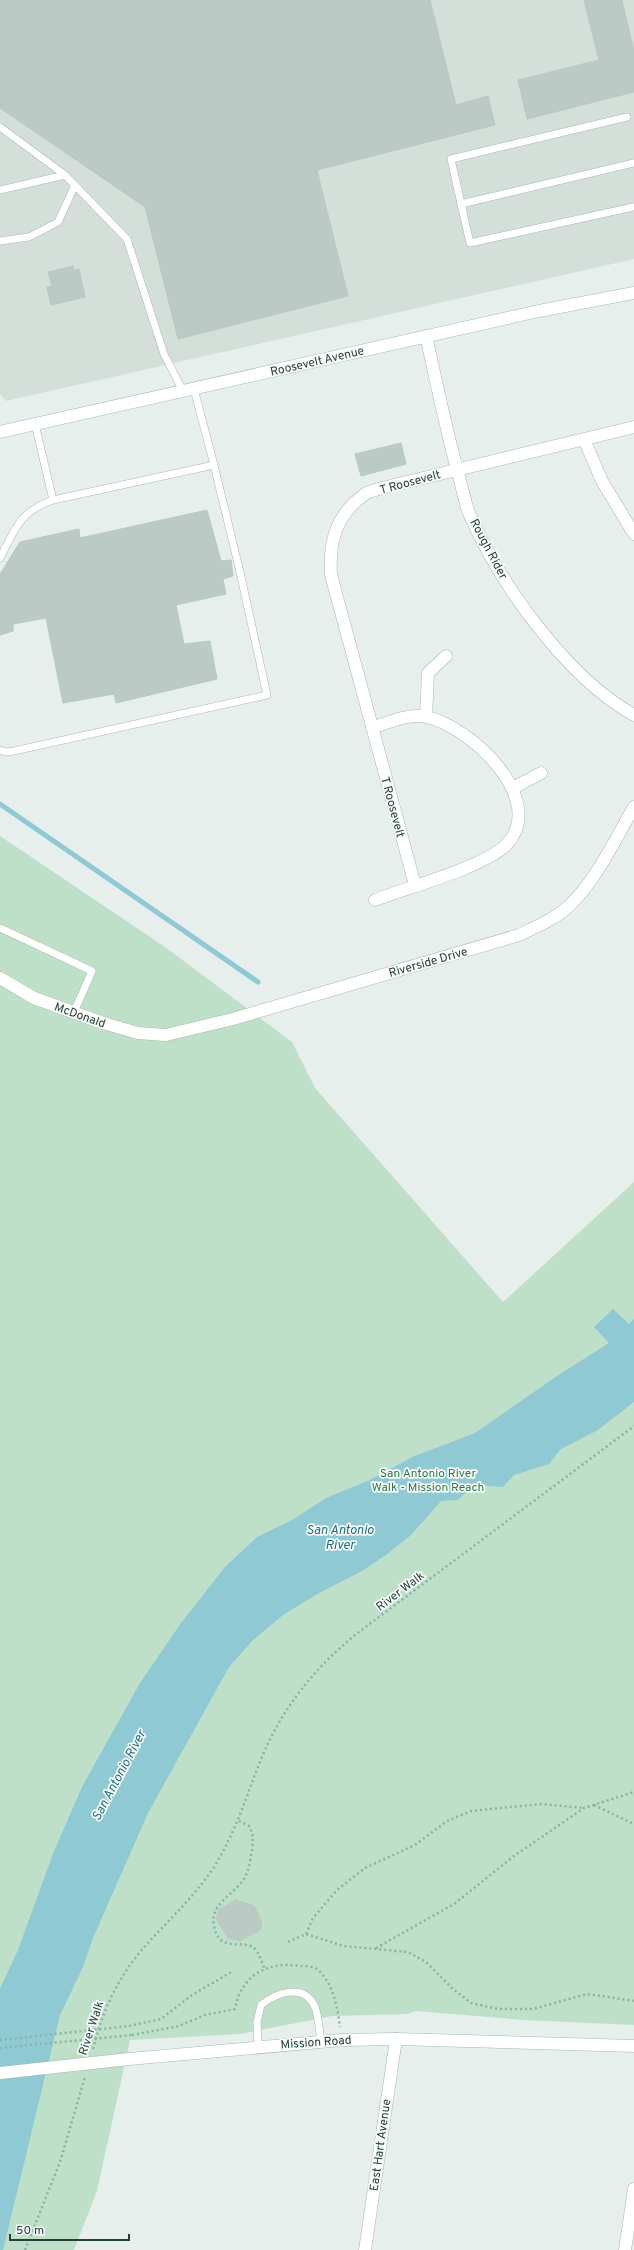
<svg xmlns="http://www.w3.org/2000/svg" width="634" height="2250" font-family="Overpass,sans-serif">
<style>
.built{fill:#d4dfda}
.green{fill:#bfe0c8}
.water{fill:#8ec9d4}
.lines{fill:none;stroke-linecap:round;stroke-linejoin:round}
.stream{stroke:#8ec9d4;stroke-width:5}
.building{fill:#bbcac4;stroke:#b8c9c2}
.service-casing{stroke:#a8b8b2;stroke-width:8}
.minor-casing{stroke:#a8b8b2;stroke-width:13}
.tertiary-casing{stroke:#a8b8b2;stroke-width:13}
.secondary-casing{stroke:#a4bbb3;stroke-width:13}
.path{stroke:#86b3a5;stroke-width:2.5;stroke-dasharray:2 3;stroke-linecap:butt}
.service{stroke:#fff;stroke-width:7}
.minor{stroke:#fff;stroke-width:12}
.tertiary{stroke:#fff;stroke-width:12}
.secondary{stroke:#fff;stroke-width:12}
.tertiary-bridge-casing{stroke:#a8b8b2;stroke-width:13;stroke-linecap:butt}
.path-bridge{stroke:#86b3a5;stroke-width:2.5;stroke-dasharray:2 3;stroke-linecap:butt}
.tertiary-bridge{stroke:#fff;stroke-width:12}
.labels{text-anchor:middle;stroke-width:3.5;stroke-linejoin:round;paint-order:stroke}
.street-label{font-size:12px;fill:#24423a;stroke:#f7fbf9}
.park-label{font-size:12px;fill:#2d7a4b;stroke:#f7fbf9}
.water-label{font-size:13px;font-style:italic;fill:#1c6f80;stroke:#f7fbf9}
</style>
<rect width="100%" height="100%" fill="#e6efeb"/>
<path class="built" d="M0 0H634V259L6 401 0 394Z"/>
<path class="green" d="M0 836 165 947 292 1042 315 1088 503 1302 634 1182V2025L524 2020 415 2011 408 2014 332 2016 240 2034 130 2040 97 2191 74 2250H0Z"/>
<path class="water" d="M613 1309 629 1324 634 1319V1402L598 1430 561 1449 549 1464 514 1475 503 1487 474 1485 458 1500 441 1501 411 1535 386 1555 362 1571 319 1593 283 1615 253 1640 229 1667 148 1813 93 1938 83 1967 60 2015 3 2250H0V1989L18 1950 54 1851 83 1785 140 1683 181 1623 225 1567 257 1537 292 1520 326 1498 370 1480 412 1457 475 1433 557 1376 609 1343 594 1327Z"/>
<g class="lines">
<path class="stream" d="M0 804 258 982"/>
</g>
<path class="building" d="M0 0H430L456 105 488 96 495 125 317 170 348 296 178 339 145 207 0 108Z
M584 0H622L634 51V92L527 119 518 80 599 60Z
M73 266 74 270 79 269 85 297 51 305 47 287 52 286 48 272Z
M401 443 406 464 361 476 355 454Z
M207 510 221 561 231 560 233 576 223 579 226 594 176 605 184 644 210 641 217 679 116 703 114 694 63 703 46 618 13 624V631L0 635V574L20 542 79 529 80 538Z
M236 1900 254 1906 262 1922 260 1930 240 1941 228 1938 216 1918 219 1910Z"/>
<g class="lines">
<defs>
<path id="service" d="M0 127 65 175 127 239 164 354 183 391
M0 190 65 175
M461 204 451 159 627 117
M633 207 470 243 461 204 634 163
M0 241 29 237 58 222 75 185
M35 424 53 500 214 465 194 389
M0 558C16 528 19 512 53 500
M0 750 6 752 14 751 267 695 240 572 214 465
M0 928 92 971 74 1012
M258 2046 257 2022 261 2005C276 1993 304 1982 315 2007 319 2017 319 2031 321 2041"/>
<path id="minor" d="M426 336C436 380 445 425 457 469 461 483 464 499 469 513 499 583 567 678 634 715
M584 439 602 481 634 534
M426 717 428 673 446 656
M372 728C389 722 409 713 427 717 471 727 549 800 506 845 484 867 406 888 375 900
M513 788 541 773
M415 885 331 575C329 540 336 515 365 494 369 491 377 490 382 488L634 427
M0 978 34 998 103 1023 138 1033 166 1035 233 1019 519 935C536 927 555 919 569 906 597 879 614 841 634 807
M365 2250 396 2039
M625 2250 634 2189"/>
<path id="tertiary" d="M129 2059 342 2040 396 2039 634 2046"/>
<path id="secondary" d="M0 432 539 311 634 293"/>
</defs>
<use href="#service" class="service-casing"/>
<use href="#minor" class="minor-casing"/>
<use href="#tertiary" class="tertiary-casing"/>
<use href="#secondary" class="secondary-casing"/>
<path class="path" d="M594 1805 634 1824
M239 1821 249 1826C254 1834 253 1841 252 1850 250 1859 250 1868 245 1877 236 1894 209 1903 214 1926 219 1955 245 1937 256 1950 260 1955 262 1964 265 1969
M306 1934 313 1918 337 1890 365 1868 415 1845 447 1821 471 1811 541 1804 584 1808
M288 1942 306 1934 344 1946 408 1952 426 1962 453 1989 471 2003 498 2009H533L587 1994 634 2001
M376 1948 454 1904 514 1856 584 1808 634 1792
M129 2026 161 2019 192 1995 233 1971
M132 2035 179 2026 205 2015 235 2009C241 1976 266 1961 299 1966 305 1966 313 1966 317 1969 334 1984 337 2007 340 2027
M93 2049C102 2013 116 1981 140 1952 165 1923 193 1899 214 1867 237 1830 246 1796 262 1757 282 1708 315 1668 355 1635L634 1426
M25 2250 60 2162 85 2077"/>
<use href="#service" class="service"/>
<use href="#minor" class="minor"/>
<use href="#tertiary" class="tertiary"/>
<use href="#secondary" class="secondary"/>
<defs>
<path id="tertiary-bridge" d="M0 2073 129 2059"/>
</defs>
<use href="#tertiary-bridge" class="tertiary-bridge-casing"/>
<path class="path-bridge" d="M0 2040 129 2026
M0 2048 132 2035"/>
<use href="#tertiary-bridge" class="tertiary-bridge"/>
</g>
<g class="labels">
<g class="street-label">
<text transform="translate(317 361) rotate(-13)" y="4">Roosevelt Avenue</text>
<text transform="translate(410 482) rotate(-15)" y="4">T Roosevelt</text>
<text transform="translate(489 549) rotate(62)" y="4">Rough Rider</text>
<text transform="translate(393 807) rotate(75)" y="4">T Roosevelt</text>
<text transform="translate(428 962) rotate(-16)" y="4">Riverside Drive</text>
<text transform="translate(80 1015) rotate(20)" y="4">McDonald</text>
<text transform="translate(400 1591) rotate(-37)" y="4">River Walk</text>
<text transform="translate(91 2028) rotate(-72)" y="4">River Walk</text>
<text transform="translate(316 2042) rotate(-4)" y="4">Mission Road</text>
<text transform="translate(380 2145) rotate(-82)" y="4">East Hart Avenue</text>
</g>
<g class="park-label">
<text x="428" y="1477">San Antonio River<tspan x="428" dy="14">Walk - Mission Reach</tspan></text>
</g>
<g class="water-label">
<text x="340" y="1534">San Antonio<tspan x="340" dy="15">River</tspan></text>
<text transform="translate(118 1775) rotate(-62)" y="5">San Antonio River</text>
</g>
</g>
<path d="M10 2234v6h119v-6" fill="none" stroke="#24423a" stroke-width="2"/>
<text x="16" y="2234" font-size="12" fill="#24423a" stroke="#f7fbf9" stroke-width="3" paint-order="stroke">50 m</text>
</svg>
